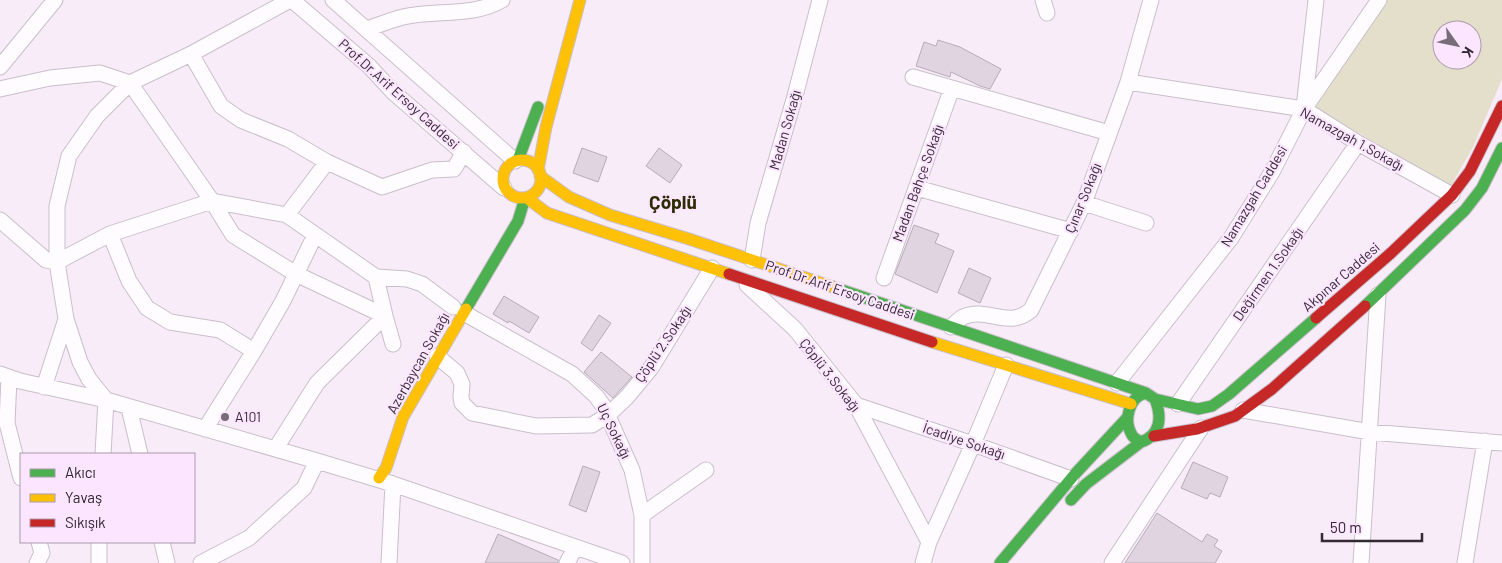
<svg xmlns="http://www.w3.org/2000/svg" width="1502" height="563" font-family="Barlow,sans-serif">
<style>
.green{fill:#e3dfcb;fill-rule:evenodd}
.building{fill:#e0d4e1;stroke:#b6adb7}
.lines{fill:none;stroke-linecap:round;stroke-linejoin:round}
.street-casing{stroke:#c9bfca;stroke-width:17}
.fast-casing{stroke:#c9bfca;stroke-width:13}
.slow-casing{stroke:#c9bfca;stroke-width:13}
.jam-casing{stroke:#c9bfca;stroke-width:13}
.street{stroke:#fefcfe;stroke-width:15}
.fast{stroke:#4caf50;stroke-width:11}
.slow{stroke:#ffc107;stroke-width:11}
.jam{stroke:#c62828;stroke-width:11}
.poi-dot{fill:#776d78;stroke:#fce6ff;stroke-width:2}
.labels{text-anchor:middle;stroke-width:4.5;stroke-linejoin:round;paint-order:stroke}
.street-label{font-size:14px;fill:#322933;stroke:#fce6ff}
.poi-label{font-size:14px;fill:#322933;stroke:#fce6ff;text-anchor:start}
.district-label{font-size:19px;font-weight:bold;fill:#2c2c02;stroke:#fce6ff}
</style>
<rect width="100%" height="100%" fill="#f8ecf9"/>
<path class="green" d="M1386 0H1502V79L1473 147 1450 187 1315 107ZM1442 30H1472V60H1442Z"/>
<path class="building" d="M938 40 960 47 1001 69 990 89 980 86 951 72 950 77 916 66 924 42 936 46Z
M582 148 607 157 598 182 573 173Z
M659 148 682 165 670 183 646 166Z
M914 225 939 234 935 243 954 251 937 293 895 274Z
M969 268 991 278 980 303 958 293Z
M504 296 539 317 529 333 509 321 508 323 493 314Z
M599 315 611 323 592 351 581 343Z
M601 352 632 377 613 398 584 372Z
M1193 462 1228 477 1220 497 1210 493 1207 499 1181 488Z
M583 466 600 472 586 512 569 505Z
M1157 513 1202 542 1207 534 1218 540 1214 546 1222 551 1215 563H1125Z
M498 534 558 560V563H485Z"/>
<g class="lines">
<defs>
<path id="street" d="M292 0 369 66 393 92 504 188
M333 0 515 161
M1043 0 1047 13
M367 29C379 25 391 20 403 17 436 9 471 18 502 0
M191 54 221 106 241 120 288 139 327 162 382 187 432 170 454 169 464 152
M0 67 55 0
M913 77 1109 133
M1128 82 1304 109 1358 143 1452 195
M130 83 212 201 287 215 376 277 407 279 422 284 453 307
M0 89 50 78 100 73 130 83
M1304 108 1316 0
M917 188 1071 231
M1084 203 1146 223
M287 215 327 162
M0 220 46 260 57 262
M110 234 129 281 147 308 170 322 220 330 254 351
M752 260 758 223 795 96 820 0
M57 262 110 234 212 201 233 235 296 274 385 316 317 383 276 448
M376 277 385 316 393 344
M884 278 952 88
M747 285 795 329 856 405 929 542
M464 313 572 374 596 396 604 407 632 470 642 515V563
M951 327C955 324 959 319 963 317 987 306 1008 330 1031 310L1084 203 1128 82 1151 0
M437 356 457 373 462 384 461 397 462 403 472 413 536 426 592 425 608 415 627 397 651 368 712 268
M0 374 20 381 106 400 317 461 393 484 622 563
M9 378 7 423 21 478
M1117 383 1231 238 1272 172 1304 109 1379 0
M44 387 66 319
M106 400 89 379 80 362 66 319 57 262V206L69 156 97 116 130 83 191 54 290 0
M1178 404 1358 143
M856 405 973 444 1071 479
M129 408 140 454
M1243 410 1370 432 1502 443
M205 429 254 351 283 301 315 235
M103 454 106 400
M642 515 706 470
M162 542 167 563
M37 563 42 553 39 542
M99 563V542
M201 563 249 538 304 488 317 461
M389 563 393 484
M567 563 575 548
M923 563 929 542 973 444 1006 365
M1112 563 1201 428
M1361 563 1378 295
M1465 563 1485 441"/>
<path id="fast" d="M518 160 538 107
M833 287 1146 393
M1365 306 1465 210 1482 188 1502 148
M466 309 518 221 525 198
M1155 399C1162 417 1161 435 1141 442 1138 440 1133 438 1132 435 1123 421 1129 396 1146 393L1155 399 1198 409 1212 406 1229 394 1316 318
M1071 500 1086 484 1141 442
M1000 563 1075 474 1127 418"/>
<path id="slow" d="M503 179a19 19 0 1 1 38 0a19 19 0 1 1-38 0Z
M538 170 546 127 580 0
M540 176 569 197 610 215 689 239 833 287
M527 198 547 213 729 274
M932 342 1131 404
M379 478 386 468 403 417 466 309"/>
<path id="jam" d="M729 274 932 342
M1316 318 1391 253 1452 195 1470 171 1502 106
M1154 436 1197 429 1235 416 1272 389 1365 306"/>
</defs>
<use href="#street" class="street-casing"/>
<use href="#fast" class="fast-casing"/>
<use href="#slow" class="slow-casing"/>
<use href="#jam" class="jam-casing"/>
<use href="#street" class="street"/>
<use href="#fast" class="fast"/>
<use href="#slow" class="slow"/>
<use href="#jam" class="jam"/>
</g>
<circle class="poi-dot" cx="225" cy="417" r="5"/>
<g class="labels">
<g class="street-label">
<text transform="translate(399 94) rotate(42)" y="5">Prof.Dr.Arif Ersoy Caddesi</text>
<text transform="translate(785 130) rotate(-74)" y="5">Madan Sokağı</text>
<text transform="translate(1352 139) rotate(29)" y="5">Namazgah 1.Sokağı</text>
<text transform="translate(918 183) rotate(-70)" y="5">Madan Bahçe Sokağı</text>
<text transform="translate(1254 196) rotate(-59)" y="5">Namazgah Caddesi</text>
<text transform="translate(1083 198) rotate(-68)" y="5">Çınar Sokağı</text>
<text transform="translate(1268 274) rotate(-55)" y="5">Değirmen 1.Sokağı</text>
<text transform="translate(1341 277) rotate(-41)" y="5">Akpınar Caddesi</text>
<text transform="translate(840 290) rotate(19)" y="5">Prof.Dr.Arif Ersoy Caddesi</text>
<text transform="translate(663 344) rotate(-56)" y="5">Çöplü 2.Sokağı</text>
<text transform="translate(418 363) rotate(-61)" y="5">Azerbaycan Sokağı</text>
<text transform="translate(830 375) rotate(52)" y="5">Çöplü 3.Sokağı</text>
<text transform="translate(614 431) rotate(64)" y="5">Uç Sokağı</text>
<text transform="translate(964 441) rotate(19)" y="5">İcadiye Sokağı</text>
</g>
<g class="poi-label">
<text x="235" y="422">A101</text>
</g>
<g class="district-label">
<text x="673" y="209">Çöplü</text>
</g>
</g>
<rect x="20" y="453" width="175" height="90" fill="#fce6ff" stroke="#ab9aad"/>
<rect x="30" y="469" width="25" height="8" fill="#4caf50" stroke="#ab9aad"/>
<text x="65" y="478" font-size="15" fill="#322933">Akıcı</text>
<rect x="30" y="494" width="25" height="8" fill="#ffc107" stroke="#ab9aad"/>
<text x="65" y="503" font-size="15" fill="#322933">Yavaş</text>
<rect x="30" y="519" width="25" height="8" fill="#c62828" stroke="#ab9aad"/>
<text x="65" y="528" font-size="15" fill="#322933">Sıkışık</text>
<g transform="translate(1457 45) rotate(123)"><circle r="24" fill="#fce6ff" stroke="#ab9aad"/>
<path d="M0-4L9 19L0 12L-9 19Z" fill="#776d78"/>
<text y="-8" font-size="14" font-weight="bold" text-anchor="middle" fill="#322933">K</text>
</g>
<path d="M1322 533v8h100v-8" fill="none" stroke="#322933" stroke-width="2.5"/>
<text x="1330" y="533" font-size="15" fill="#322933" stroke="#fce6ff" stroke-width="4" paint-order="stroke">50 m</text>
</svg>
